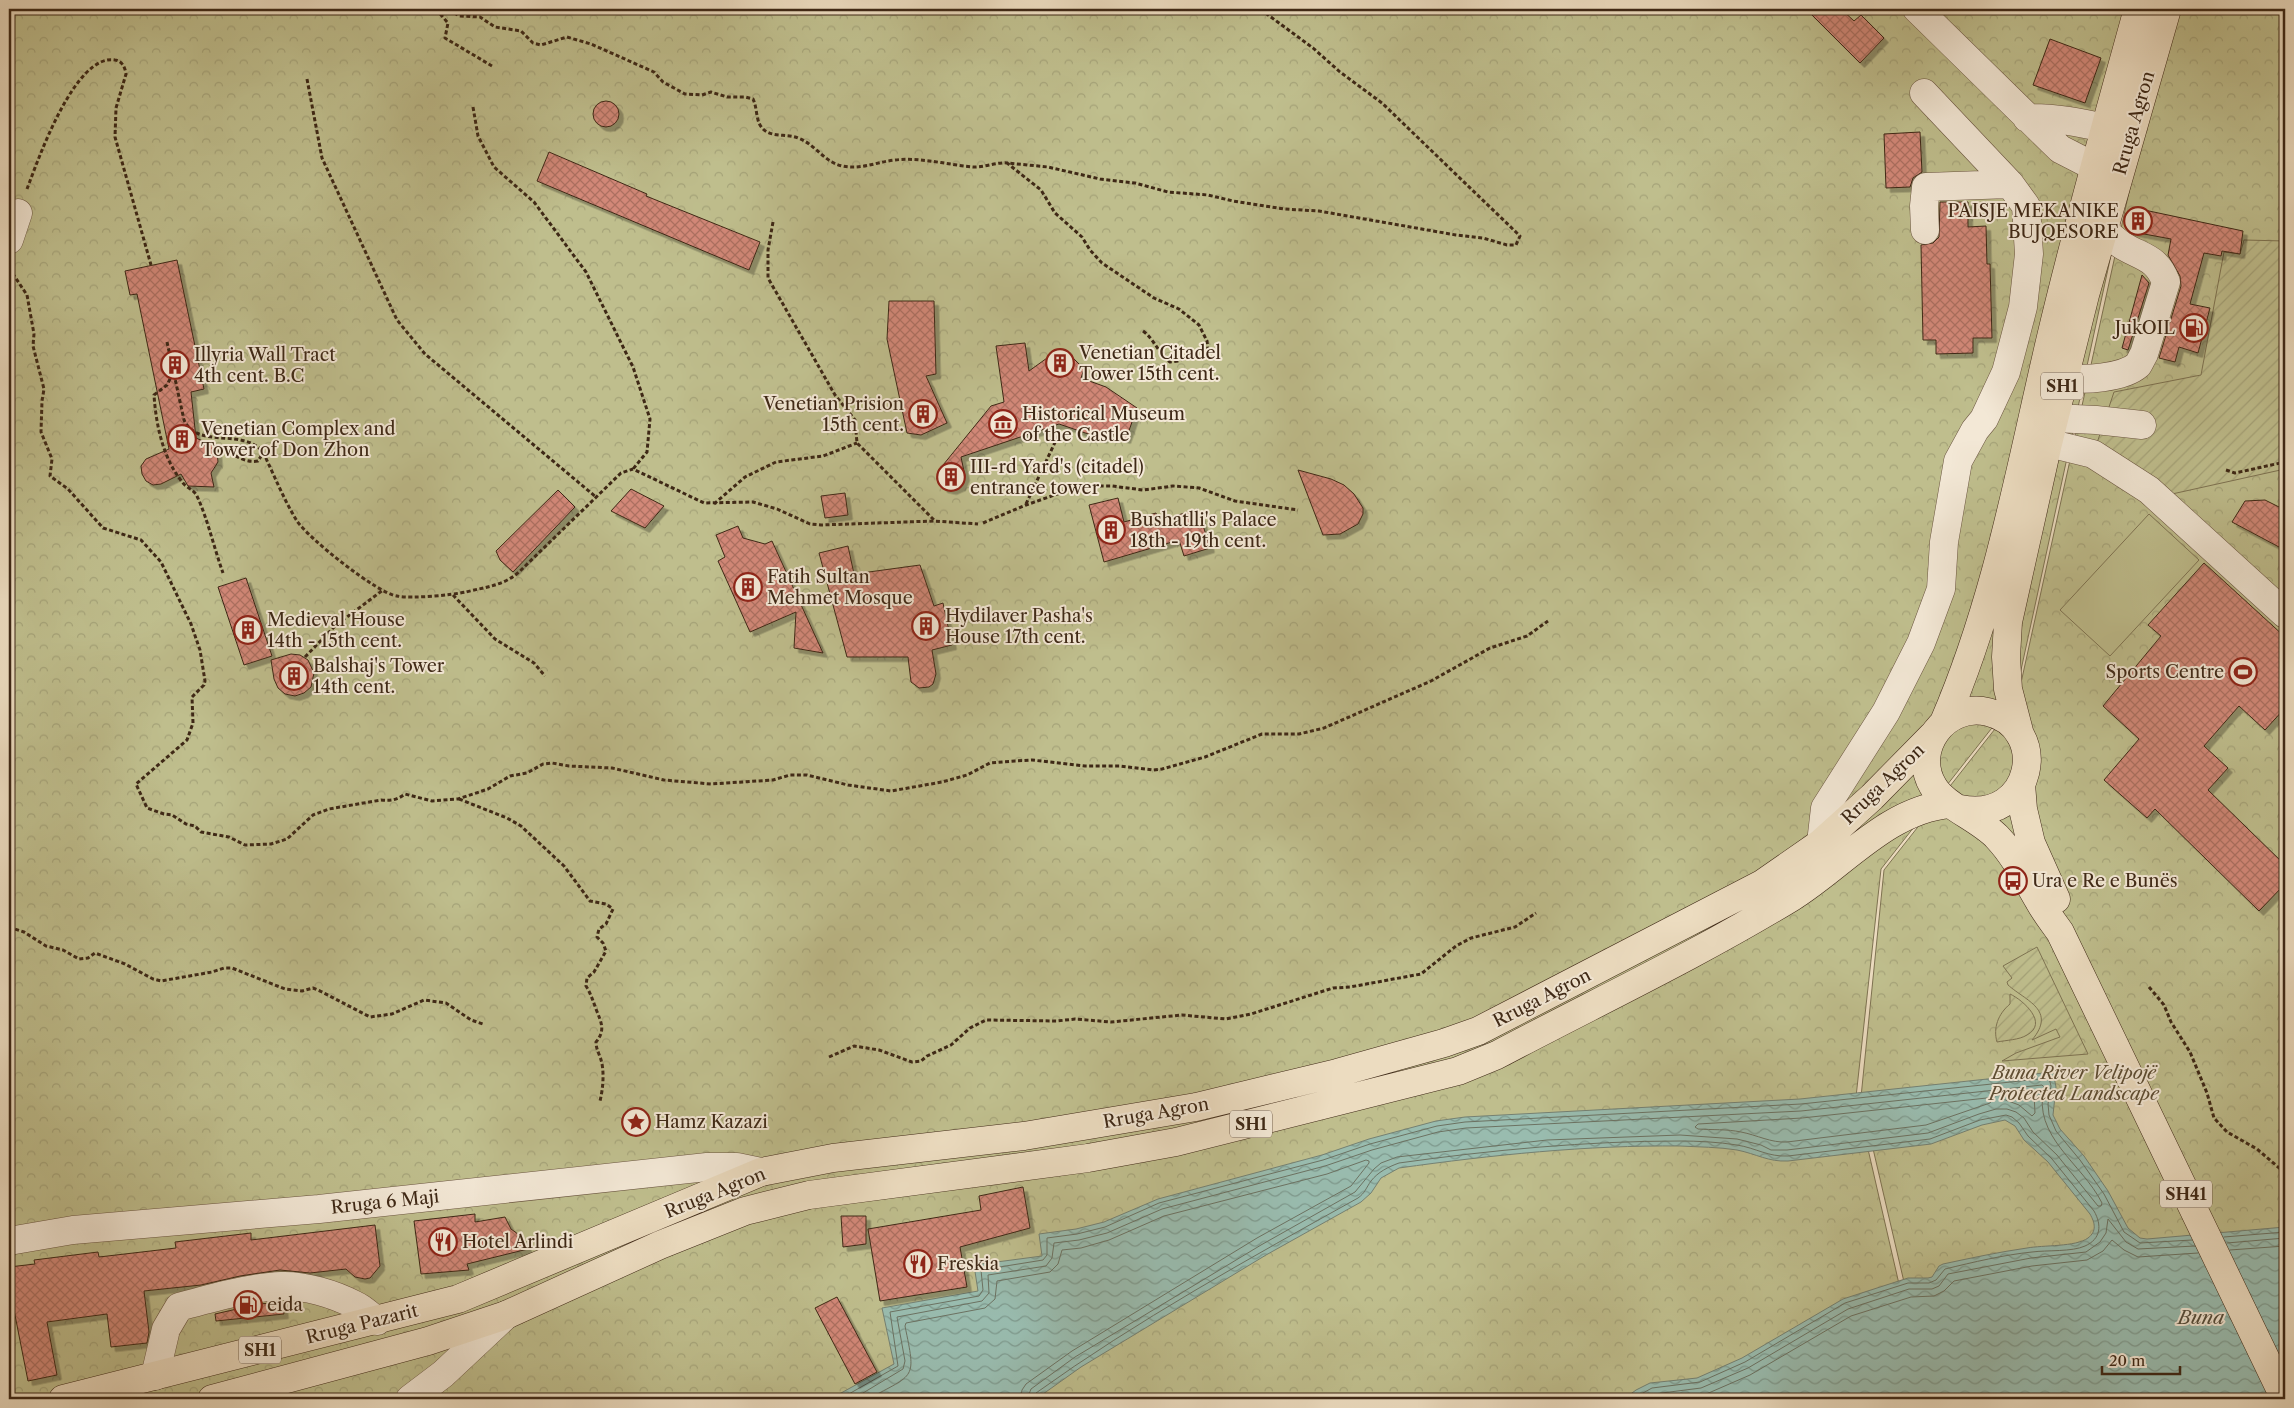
<svg xmlns="http://www.w3.org/2000/svg" width="2294" height="1408" font-family="'Libre Caslon Text',serif">
<style>
.park{fill:url(#park-crowns);stroke:#7e7352}
.garden{fill:url(#garden-furrows);stroke:#7e7352}
.pitch{fill:#bfbe8d;stroke:#7e7352}
.water{fill:url(#water-waves);stroke:#758172}
.lines{fill:none;stroke-linecap:round;stroke-linejoin:round}
.shore{stroke:#6c7262;stroke-width:1}
.building{fill:url(#building-cross-hatch);stroke:#3e2816;filter:url(#shadow)}
.minor-casing{stroke:#6a5540;stroke-width:29}
.major-casing{stroke:#3e2816;stroke-width:29}
.path{stroke:#3e2816;stroke-width:3;stroke-dasharray:4 2.5;stroke-linecap:butt}
.minor{stroke:#f3e8d6;stroke-width:28}
.major{stroke:#ecdcc0;stroke-width:28}
.labels{text-anchor:middle;stroke-width:4;stroke-linejoin:round;paint-order:stroke}
.shield{fill:#f3e8d6;stroke:#746250;stroke-width:1}
.shield-label{font-size:16px;font-weight:bold;fill:#3e2816}
.street-label{font-size:18px;fill:#3e2816;stroke:#f3e8d6}
.poi-label{font-size:18px;fill:#3e2816;stroke:#f3e8d6;text-anchor:start}
.park-label{font-size:18px;font-style:italic;fill:#5e4e34;stroke:#f3e8d6}
.water-label{font-size:19px;font-style:italic;fill:#554d3c;stroke:#f3e8d6}
</style>
<defs>
<pattern id="park-crowns" width="20" height="18" patternUnits="userSpaceOnUse" patternTransform="scale(1.25)"><rect width="20" height="18" fill="#bfbe8d"/><path d="M2 6a3 3 0 1 1 6 0M12 15a3 3 0 1 1 6 0" fill="none" stroke="#a5a379"/></pattern>
<pattern id="garden-furrows" width="10" height="10" patternUnits="userSpaceOnUse" patternTransform="scale(1.25)"><rect width="10" height="10" fill="#bfbe8d"/><path d="M-1 1l2-2M0 10L10 0M9 11l2-2" fill="none" stroke="#a5a379"/></pattern>
<pattern id="water-waves" width="16" height="10" patternUnits="userSpaceOnUse" patternTransform="scale(1.25)"><rect width="16" height="10" fill="#99bcaf"/><path d="M0 5q4-4 8 0t8 0" fill="none" stroke="#7e998d"/></pattern>
<pattern id="building-cross-hatch" width="8" height="8" patternUnits="userSpaceOnUse" patternTransform="scale(1.25)"><rect width="8" height="8" fill="#d28878"/><path d="M0 0l8 8M0 8l8-8" fill="none" stroke="#ac6f61"/></pattern>
<filter id="shadow"><feDropShadow dx="4.5" dy="4.5" stdDeviation="0" flood-color="#0004"/></filter>
</defs>
<rect width="100%" height="100%" fill="#ecdcc0"/>
<filter id="stains"><feTurbulence type="fractalNoise" baseFrequency=".004" numOctaves="4"/><feColorMatrix values="0 0 0 0 .2 0 0 0 0 .09 0 0 0 0 .02 0 0 0 .5 -.17"/></filter>
<radialGradient id="worn" r=".72"><stop offset=".6" stop-color="#630" stop-opacity="0"/><stop offset="1" stop-color="#630" stop-opacity=".3"/></radialGradient>
<path class="park" d="M9 9H2138L2131 163 2016 693 2006 710 1881 869 1856 1097 1899 1284 1981 1399H9Z
M2142 9H2285V1399L1904 1282 1861 1097 1884 870 2017 701 2135 165Z"/>
<path class="garden" d="M2244 240 2285 241V469L2172 494 2097 443 2114 392 2201 375 2224 252 2240 254Z
M2037 947 2088 1054 2002 1061 2016 1053 2060 1037 2056 1029 2032 1040C2057 1010 2026 1001 2008 985L2007 982 2012 978 2003 966Z
M2010 994C2023 1000 2049 1023 2027 1035 2019 1040 2007 1040 1997 1042 1993 1028 1998 1014 2010 1004Z"/>
<path class="pitch" d="M2149 514 2199 560 2110 656 2060 610Z"/>
<path class="water" d="M2053 1072 2056 1087 2053 1115 2060 1129 2084 1156 2108 1191 2128 1228 2140 1238 2147 1239 2285 1227V1399H1624L1636 1390 1650 1383 1697 1378 1742 1358 1843 1299 1908 1278H1928L1932 1277 1939 1266 1943 1264C1971 1258 1999 1252 2027 1248 2043 1245 2076 1247 2088 1238 2097 1231 2095 1223 2090 1214L2048 1162 2024 1140 2015 1126 2005 1120 1982 1125 1931 1144 1788 1161C1768 1162 1757 1154 1737 1150 1719 1147 1698 1147 1680 1146 1587 1145 1492 1155 1399 1168L1381 1178 1371 1193 1361 1202 1266 1255 1081 1367 1036 1399H830L894 1364 882 1308 978 1291 974 1265 1042 1256 1039 1234 1076 1229 1104 1222 1158 1199 1322 1155 1369 1139 1436 1121 1465 1117 1800 1099Z"/>
<g class="lines">
<path class="shore" d="M2034 1094 2035 1113 2032 1116 2019 1105 2003 1099 2005 1096Z
M1989 1098 1992 1100 1990 1103 1926 1125 1787 1142C1771 1143 1757 1135 1741 1132 1727 1129 1712 1130 1698 1129L1695 1127 1698 1124 1802 1118Z
M2224 1237 2285 1232
M2227 1243 2285 1238
M2230 1250 2285 1246
M840 1399 898 1366 890 1312 979 1296 983 1290 981 1270 1043 1260 1047 1255V1238L1077 1234 1105 1227 1159 1203 1323 1160 1370 1144 1437 1126 1465 1122 1801 1104 2049 1078 2051 1086 2048 1104 2049 1115 2056 1131 2080 1160 2104 1194 2124 1232 2140 1243 2192 1240
M853 1399 903 1369 905 1361 897 1317 982 1301 989 1293 988 1275 1046 1266 1052 1258 1054 1243 1079 1240 1107 1233 1162 1209 1325 1166 1372 1150 1438 1132 1466 1128 1801 1111 2042 1085 2044 1087C2032 1137 2082 1163 2102 1203L2101 1206H2098L2057 1155 2033 1132 2024 1118 2016 1112 2007 1109H1996L1979 1114 1928 1133 1787 1150H1771L1761 1145 1737 1139 1680 1135 1547 1140 1397 1157 1381 1163 1374 1169 1355 1192 1261 1245 1075 1357 1031 1389 1027 1399
M868 1399C916 1373 916 1380 905 1326L906 1323 985 1308 995 1299 997 1281 1050 1272 1058 1264 1062 1250 1081 1248 1109 1240 1164 1216 1327 1174 1366 1160 1369 1161V1163L1351 1186 1257 1238 1072 1351 1026 1384 1022 1390 1020 1399
M1034 1399 1036 1393C1136 1321 1250 1258 1358 1198 1365 1193 1366 1188 1371 1181 1378 1172 1388 1167 1399 1163 1492 1150 1586 1141 1680 1141 1698 1141 1718 1142 1737 1145 1756 1148 1768 1157 1788 1156L1930 1139 1980 1120 2006 1115 2012 1117 2019 1123 2028 1136 2052 1159 2094 1211C2102 1225 2101 1239 2085 1246 2072 1252 2047 1250 2032 1252 2003 1255 1974 1262 1945 1269L1936 1280 1929 1283H1908L1845 1303 1745 1362 1700 1382 1652 1388 1632 1399
M1643 1399 1654 1394 1701 1388 1748 1368 1848 1309 1909 1289H1932L1939 1286 1948 1274 2031 1258 2086 1252 2100 1242 2106 1233 2108 1219 2126 1242 2138 1249 2195 1246
M1678 1399 1704 1395 1750 1375 1851 1316 1911 1297 1934 1296 1944 1291 1954 1281 2032 1266 2087 1260 2103 1251 2112 1240 2124 1250 2138 1257 2198 1253"/>
</g>
<path class="building" d="M1806 9H1841L1854 21 1861 15 1884 38 1860 63Z
M2050 39 2101 58 2085 103 2033 85Z
M593 114a13 13 0 1 1 26 0a13 13 0 1 1-26 0Z
M1920 132 1922 172 1913 178 1910 187 1886 188 1884 134Z
M549 152 647 194 646 196 760 242 749 270 537 181Z
M1940 202H1968V227L1986 226 1987 264H1990L1992 338H1973V353L1936 354V340H1923L1921 245 1933 243 1939 237Z
M2135 208 2243 231 2240 254 2222 251 2221 256 2204 253 2190 304 2210 308 2198 353 2179 347 2175 362 2159 358 2181 286 2180 276 2168 255 2171 239 2128 231Z
M177 260 204 389 191 392 196 438 212 445 217 451 218 462 211 473 214 487 188 486 181 474 161 484 153 485 146 481 142 474 141 466 146 459 169 449 137 294 130 295 125 271Z
M2142 275 2149 283 2128 350 2122 348Z
M889 301H934L936 374 926 376 947 423 921 435 907 433 887 339Z
M1025 343 1029 371 1054 353 1067 352 1084 369 1081 378 1106 387 1137 408 1126 439 1105 432 1103 439 1059 424 961 457 965 476 961 486 952 490 943 488 937 479 939 470 991 406 1004 402 996 346Z
M1298 470 1331 479 1344 485 1354 494 1363 508V514L1358 524 1340 534 1323 535Z
M631 489 664 506 645 528 611 511Z
M558 490 575 507 513 572 500 560 496 551Z
M845 493 848 515 825 518 821 496Z
M1118 498 1124 522 1156 513 1158 521 1198 509 1210 548 1184 556 1179 540 1104 562 1089 505Z
M2265 500 2285 510V536L2279 547 2232 522 2245 501Z
M738 526 743 538 765 544 772 541 823 653 794 648 796 612 750 632 718 561 725 557 716 535Z
M848 546 854 574 920 565 934 606 943 603 952 645 932 650 936 674 933 684 929 687 919 688 911 682 908 657H847L819 553Z
M2204 563 2285 637V708L2265 730 2239 706 2204 746 2228 768 2208 790 2285 865V884L2259 911 2155 809 2147 818 2104 780 2139 739 2103 706 2161 636 2148 625Z
M246 578 272 656 244 665 218 587Z
M291 654 300 655 308 660 314 673 311 687 304 693 295 696 285 694 278 688 274 679 271 660Z
M1023 1187 1030 1228 960 1247 967 1287 880 1301 868 1229 981 1210 979 1196Z
M475 1214V1222L505 1217 511 1229 522 1237 528 1249 467 1264 469 1270 421 1274 414 1221Z
M841 1216H866V1244L843 1247Z
M375 1225 380 1266 370 1278 365 1279 355 1277 346 1269 310 1273 280 1270 240 1276 201 1285 144 1291 149 1332 147 1343 111 1347 107 1314 47 1322 57 1375 28 1381 12 1300H9V1267L35 1264 34 1260 98 1252 99 1257 176 1248 175 1242 251 1233V1240Z
M837 1297 877 1372 855 1384 815 1308Z
M282 1302 284 1314 216 1321 215 1314 259 1304Z"/>
<g class="lines">
<defs>
<path id="minor" d="M1917 9 2060 149 2095 167 2118 173
M2027 118C2062 117 2094 126 2129 133
M1925 230 1924 206 1926 187 2010 184
M9 240 18 213
M2064 377C2083 381 2123 378 2138 365 2140 362 2142 357 2144 354L2166 282C2157 258 2144 258 2125 247 2117 243 2110 235 2103 230
M2054 418 2096 420 2142 425
M2048 443 2093 454 2149 490 2285 614
M1821 843 1825 808 1886 712 1921 643 1941 589 1944 542 1958 461 1975 430 1984 419 2006 372 2023 307 2029 254 2026 206 2010 184 1924 93
M9 1241 73 1230 319 1209 707 1167H737L761 1172
M155 1376 166 1329 179 1307C208 1299 251 1287 281 1286 304 1285 334 1294 355 1305 363 1308 370 1316 377 1321
M410 1399 443 1374 506 1315"/>
<path id="major" d="M1944 722C1998 597 2020 468 2051 337 2077 227 2108 118 2138 9
M2020 735 2008 689 2006 657 2008 622 2048 443 2085 295 2167 9
M2021 784 2023 809 2031 843 2056 899
M1960 809C2034 824 2051 727 1988 712 1945 702 1911 749 1933 786 1944 806 1979 818 1997 837 2015 856 2026 879 2039 901 2045 912 2053 922 2060 932L2285 1399
M63 1399 458 1299 761 1172 833 1158 1024 1136 1196 1107 1337 1073 1444 1043 1478 1031 1762 884 1821 843 1872 797 1932 736
M212 1399 428 1341 506 1315 660 1245 745 1211 809 1195 1088 1158 1176 1142 1458 1071 1497 1055C1595 1003 1697 955 1792 897 1842 866 1888 809 1950 804"/>
</defs>
<use href="#minor" class="minor-casing"/>
<use href="#major" class="major-casing"/>
<path class="path" d="M436 9 448 23 445 38 492 66
M449 9 459 16 480 17 495 27 521 31 533 43 541 45 567 37 591 44 654 72 663 82 685 94 702 95 711 92 727 97H745L753 99C757 107 756 118 760 125 768 139 786 133 798 138 815 144 824 162 842 166 861 170 876 162 895 160 921 157 948 165 974 167 986 167 996 162 1007 163
M307 79 322 158 397 320 425 354 596 497
M473 107 478 136 494 167 534 202 586 272 633 367 650 419 647 452 633 469
M27 189C38 160 75 53 115 60 122 61 125 67 126 74L116 108 115 137 151 265
M773 222 768 250V278L835 395 855 420 857 443 934 520
M9 268 27 295 34 334 33 346 44 389 42 401 41 432 52 459 50 476 68 489 103 528 141 540 161 562 191 624 200 650 205 681 204 685 192 697 193 723 187 740 136 784 147 808 164 814 172 815 186 824 195 826 201 832 229 837 245 845 271 844 287 839 313 815 329 809 381 800C391 801 397 800 405 794L432 801 458 799 488 789 510 776 527 773 543 764 552 763 569 766 612 768 664 780 711 784 773 780 790 775H807L848 785 891 791 942 782 967 775 990 763 1015 761 1032 760 1085 766H1120L1153 770 1162 769 1205 757 1262 734H1299L1324 728 1431 681 1490 648 1527 636 1548 621
M1143 331C1155 340 1158 353 1170 362L1178 361 1187 357 1204 358 1208 350 1207 341 1199 325 1179 309 1154 298 1102 263 1090 250 1082 237 1055 213 1041 190 1007 163 1048 167 1100 179 1135 183 1168 192 1208 195 1233 201 1284 209 1319 211 1456 235 1483 238 1507 245H1516L1520 236 1382 103 1340 72 1313 48 1260 9
M167 342 184 420C198 450 242 427 263 452 274 475 284 500 297 521 308 538 378 594 397 596 412 599 451 595 466 592 485 587 503 586 519 572L621 473 633 469 704 503 753 502 777 509 810 524 821 525 934 521 978 524
M173 373 167 385 154 395C156 425 163 459 183 483 187 488 194 490 197 496 208 520 214 548 223 573
M217 451C232 449 240 464 258 461L263 453
M2226 470 2235 473 2285 462
M714 504 745 477 776 462 823 456 857 443
M1026 504 1058 436
M983 523 1026 505 1080 486H1112L1143 490 1173 486 1199 488 1235 501 1298 510
M453 595 495 639 534 663 545 676
M305 657 335 626 383 590
M459 799 507 818 521 826 564 866 590 901 606 904 613 909 606 924 599 929 597 937 603 943 606 951 594 972 587 978 586 986C591 994 593 1001 596 1009 601 1022 606 1030 596 1042 596 1048 598 1051 600 1057 605 1069 603 1089 600 1101
M9 927 24 932 46 946 63 950 79 959 88 958 95 953 125 964 153 979 161 981 212 972 224 968H232L285 989 302 991 313 988 320 991 370 1017 392 1014 424 1000 446 1003 471 1020 483 1024
M2149 987 2164 1005 2171 1022 2190 1052 2207 1093 2214 1118 2227 1132 2257 1149 2285 1173
M829 1057 854 1046 879 1050 912 1062 921 1061 927 1056 951 1045 970 1028 986 1020 1057 1021 1075 1019 1111 1022 1182 1015 1226 1019 1251 1014 1333 988 1350 987 1421 974 1456 946 1471 938 1515 927 1536 913"/>
<use href="#minor" class="minor"/>
<use href="#major" class="major"/>
</g>
<defs>
<symbol id="building-ring" viewBox="-11 -11 22 22"><circle r="9.5" fill="#f3e8d6" stroke="#8f2418" stroke-width="1.5"/><path d="M-4-6H4V6H1V3H-1V6H-4ZM-2.5-4.3h1.7v1.8h-1.7ZM.8-4.3h1.7v1.8H.8ZM-2.5-1h1.7V.8h-1.7ZM.8-1h1.7V.8H.8Z" fill="#8f2418"/></symbol>
<symbol id="fuel-ring" viewBox="-11 -11 22 22"><circle r="9.5" fill="#f3e8d6" stroke="#8f2418" stroke-width="1.5"/><path d="M-5.5-6h7V0h2V4h1.3V-2.5L3-4.5l.8-.8L6-3V5H2.5V1h-1V6h-7ZM-4.2-4.7v3.2H.2V-4.7Z" fill="#8f2418"/></symbol>
<symbol id="museum-ring" viewBox="-11 -11 22 22"><circle r="9.5" fill="#f3e8d6" stroke="#8f2418" stroke-width="1.5"/><path d="M0-6L6-3V-2H-6V-3ZM-5-1h2V3h-2ZM-1-1h2V3h-2ZM3-1h2V3H3ZM-6 4H6V6H-6Z" fill="#8f2418"/></symbol>
<symbol id="stadium-ring" viewBox="-11 -11 22 22"><circle r="9.5" fill="#f3e8d6" stroke="#8f2418" stroke-width="1.5"/><path d="M0-5a6.5 5 0 1 0 0 10a6.5 5 0 1 0 0-10ZM-3.5-1.8h7v3.6h-7Z" fill="#8f2418"/></symbol>
<symbol id="bus-ring" viewBox="-11 -11 22 22"><circle r="9.5" fill="#f3e8d6" stroke="#8f2418" stroke-width="1.5"/><path d="M-5-6H5V4H4V6H2V4H-2V6H-4V4H-5ZM-3.5-4V0h7V-4ZM-3.5 1.2v1.5H-2V1.2ZM2 1.2v1.5H3.5V1.2Z" fill="#8f2418"/></symbol>
<symbol id="sight-ring" viewBox="-11 -11 22 22"><circle r="9.5" fill="#f3e8d6" stroke="#8f2418" stroke-width="1.5"/><path d="M0-6L1.8-2.2L6-1.7L2.9 1.2L3.7 5.4L0 3.3L-3.7 5.4L-2.9 1.2L-6-1.7L-1.8-2.2Z" fill="#8f2418"/></symbol>
<symbol id="restaurant-ring" viewBox="-11 -11 22 22"><circle r="9.5" fill="#f3e8d6" stroke="#8f2418" stroke-width="1.5"/><path d="M-5-6h1v4h1v-4h1v4h1v-4h1v5L-1.5 .5V6h-2V.5L-5-1ZM5-6V6H3V1.5H1.5Q1.5-4 5-6Z" fill="#8f2418"/></symbol>
</defs>
<g fill-rule="evenodd">
<use href="#building-ring" x="2122" y="205" width="32" height="32"/>
<use href="#fuel-ring" x="2178" y="312" width="32" height="32"/>
<use href="#building-ring" x="1044" y="347" width="32" height="32"/>
<use href="#building-ring" x="159" y="349" width="32" height="32"/>
<use href="#building-ring" x="907" y="398" width="32" height="32"/>
<use href="#museum-ring" x="987" y="408" width="32" height="32"/>
<use href="#building-ring" x="166" y="423" width="32" height="32"/>
<use href="#building-ring" x="935" y="461" width="32" height="32"/>
<use href="#building-ring" x="1095" y="514" width="32" height="32"/>
<use href="#building-ring" x="732" y="571" width="32" height="32"/>
<use href="#building-ring" x="910" y="610" width="32" height="32"/>
<use href="#building-ring" x="232" y="614" width="32" height="32"/>
<use href="#stadium-ring" x="2227" y="656" width="32" height="32"/>
<use href="#building-ring" x="278" y="660" width="32" height="32"/>
<use href="#bus-ring" x="1997" y="865" width="32" height="32"/>
<use href="#sight-ring" x="620" y="1106" width="32" height="32"/>
<use href="#restaurant-ring" x="427" y="1226" width="32" height="32"/>
<use href="#restaurant-ring" x="902" y="1248" width="32" height="32"/>
<use href="#fuel-ring" x="232" y="1289" width="32" height="32"/>
</g>
<g class="labels">
<g class="shield">
<rect x="2041" y="372.5" width="42" height="27" rx="4"/>
<rect x="1230" y="1110.5" width="42" height="27" rx="4"/>
<rect x="2160" y="1180.5" width="52" height="27" rx="4"/>
<rect x="239" y="1336.5" width="42" height="27" rx="4"/>
</g>
<g class="shield-label">
<text x="2062" y="392">SH1</text>
<text x="1251" y="1130">SH1</text>
<text x="2186" y="1200">SH41</text>
<text x="260" y="1356">SH1</text>
</g>
<g class="street-label">
<text transform="translate(2134 123) rotate(-74)" y="6">Rruga Agron</text>
<text transform="translate(1883 784) rotate(-44)" y="6">Rruga Agron</text>
<text transform="translate(1542 998) rotate(-27)" y="6">Rruga Agron</text>
<text transform="translate(1156 1113) rotate(-10)" y="6">Rruga Agron</text>
<text transform="translate(715 1193) rotate(-22)" y="6">Rruga Agron</text>
<text transform="translate(385 1202) rotate(-6)" y="6">Rruga 6 Maji</text>
<text transform="translate(362 1324) rotate(-14)" y="6">Rruga Pazarit</text>
</g>
<g class="poi-label">
<text x="2119" y="217" text-anchor="end">PAISJE MEKANIKE<tspan x="2119" dy="21">BUJQESORE</tspan></text>
<text x="2175" y="334" text-anchor="end">JukOIL</text>
<text x="1079" y="359">Venetian Citadel<tspan x="1079" dy="21">Tower 15th cent.</tspan></text>
<text x="194" y="361">Illyria Wall Tract<tspan x="194" dy="21">4th cent. B.C</tspan></text>
<text x="904" y="410" text-anchor="end">Venetian Prision<tspan x="904" dy="21">15th cent.</tspan></text>
<text x="1022" y="420">Historical Museum<tspan x="1022" dy="21">of the Castle</tspan></text>
<text x="201" y="435">Venetian Complex and<tspan x="201" dy="21">Tower of Don Zhon</tspan></text>
<text x="970" y="473">III-rd Yard's (citadel)<tspan x="970" dy="21">entrance tower</tspan></text>
<text x="1130" y="526">Bushatlli's Palace<tspan x="1130" dy="21">18th - 19th cent.</tspan></text>
<text x="767" y="583">Fatih Sultan<tspan x="767" dy="21">Mehmet Mosque</tspan></text>
<text x="945" y="622">Hydilaver Pasha's<tspan x="945" dy="21">House 17th cent.</tspan></text>
<text x="267" y="626">Medieval House<tspan x="267" dy="21">14th - 15th cent.</tspan></text>
<text x="313" y="672">Balshaj's Tower<tspan x="313" dy="21">14th cent.</tspan></text>
<text x="2224" y="678" text-anchor="end">Sports Centre</text>
<text x="2032" y="887">Ura e Re e Bunës</text>
<text x="655" y="1128">Hamz Kazazi</text>
<text x="462" y="1248">Hotel Arlindi</text>
<text x="937" y="1270">Freskia</text>
<text x="267" y="1311">eida</text>
</g>
<g class="park-label">
<text x="2074" y="1079">Buna River Velipojë<tspan x="2074" dy="21">Protected Landscape</tspan></text>
</g>
<g class="water-label">
<text x="2201" y="1324">Buna</text>
</g>
</g>
<rect width="2294" height="1408" fill="none" stroke="#ecdcc0" stroke-width="30"/>
<rect x="10" y="10" width="2274" height="1388" fill="none" stroke="#3e2816" stroke-width="2.5"/>
<rect x="15" y="15" width="2264" height="1378" fill="none" stroke="#3e2816"/>
<path d="M2102 1366v8h78v-8" fill="none" stroke="#3e2816" stroke-width="2.5"/>
<text x="2109" y="1366" font-size="15" fill="#3e2816" stroke="#f3e8d6" stroke-width="4" paint-order="stroke">20 m</text>
<rect width="100%" height="100%" filter="url(#stains)"/>
<rect width="100%" height="100%" fill="url(#worn)"/>
</svg>
